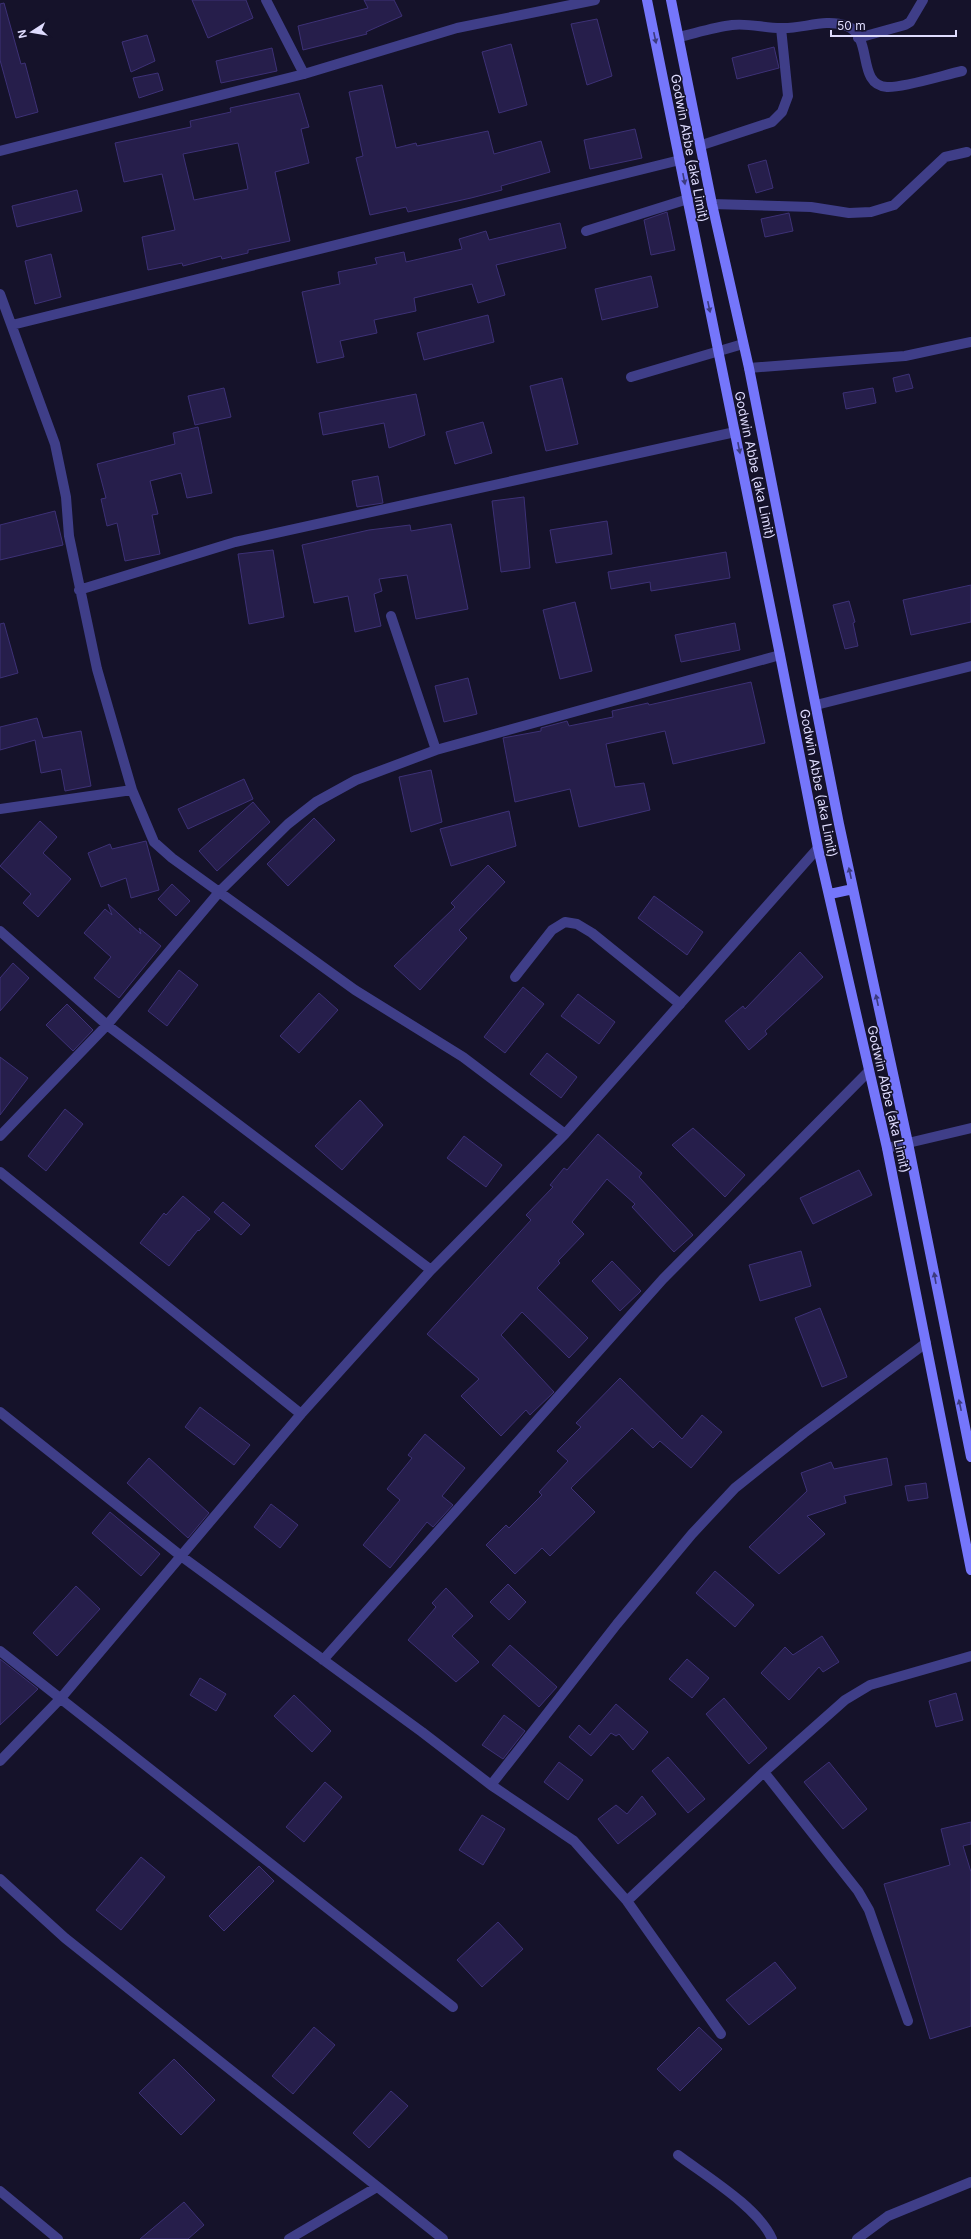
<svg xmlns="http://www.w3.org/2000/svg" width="971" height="2239" font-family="Inter,sans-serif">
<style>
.building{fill:#261e4b;stroke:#3d3176;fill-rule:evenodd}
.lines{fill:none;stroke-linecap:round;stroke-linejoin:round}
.lane{stroke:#3f3e88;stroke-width:10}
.street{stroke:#3f3e88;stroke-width:10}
.secondary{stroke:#7576fb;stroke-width:10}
.oneway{fill:#3b3a7e}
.labels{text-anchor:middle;stroke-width:3;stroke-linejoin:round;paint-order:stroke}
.street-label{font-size:13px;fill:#dfdcfe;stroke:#15122a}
</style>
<rect width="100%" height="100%" fill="#15122a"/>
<path class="building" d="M192 0H246L253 18 208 38Z
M364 0H394L402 16 366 32 367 34 303 50 298 26 368 8Z
M4 3 21 64 25 63 38 112 16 118 0 60V4Z
M597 19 612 76 587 85 571 24Z
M147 35 155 61 131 72 122 42Z
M511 44 527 105 499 113 482 52Z
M774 47 779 68 737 79 732 58Z
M272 48 277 71 221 83 216 61Z
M158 73 163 90 139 98 133 78Z
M382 85 396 148 416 143 417 146 488 131 494 154 541 141 550 172 501 186 502 190 471 198 408 212 406 207 370 215 356 158 363 156 349 92Z
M299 93 309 127 301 129 309 163 275 172 290 241 248 250V253L222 259 221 256 183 266 182 263 148 270 142 237 175 230 162 174 124 182 115 143 191 127 190 121 231 112 230 108ZM238 143 248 189 194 200 183 154Z
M635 129 642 158 590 169 584 140Z
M766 160 773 188 756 193 748 165Z
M77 190 82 211 17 227 12 206Z
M667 212 675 250 651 255 644 220Z
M789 213 793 231 765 237 761 219Z
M560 223 566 248 496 265 505 295 478 303 472 284 414 298 416 311 374 320 377 333 340 341 344 357 317 363 302 292 340 284 338 272 377 264 375 258 404 252 406 262 462 249 459 239 486 231 489 240Z
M51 254 61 297 35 304 25 261Z
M651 276 658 307 602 320 595 289Z
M488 315 494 342 424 360 417 333Z
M909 374 913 388 896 392 893 378Z
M562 378 578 444 546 451 530 386Z
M224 388 231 417 195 425 188 396Z
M873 388 876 403 846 409 843 393Z
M416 394 425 435 389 448 384 423 323 435 319 413Z
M483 422 492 453 455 464 446 432Z
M198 427 212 493 187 498 181 473 150 481 158 514 152 515 160 554 125 561 117 523 107 526 101 499 106 498 97 464 175 444 173 433Z
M378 476 383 503 357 507 352 481Z
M524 497 530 568 501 572 492 501Z
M55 511 63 545 0 560V525Z
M607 521 612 554 556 563 550 530Z
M451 524 468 609 416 619 407 575 379 579 382 591 374 594 381 626 355 632 348 596 314 603 302 545 369 530 410 525 411 531Z
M273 550 284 617 249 624 238 554Z
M726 552 730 578 651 591 650 582 611 589 608 572Z
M971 585V622L911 635 903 600Z
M849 601 855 622 853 623 858 646 845 649 833 605Z
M575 602 592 671 560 679 543 610Z
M4 623 18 673 0 678V624Z
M735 623 740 650 681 662 675 635Z
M468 678 477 714 444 722 435 686Z
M751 682 765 743 673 764 665 731 606 744 615 787 644 783 650 810 579 827 570 789 515 802 503 738 541 731V728L567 721 569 726 613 717 612 711 648 703 649 705Z
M37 718 43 738 81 731 91 786 65 791 61 769 41 773 35 740 0 750V727Z
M431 770 442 822 411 832 399 777Z
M244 779 253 799 188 829 178 809Z
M253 802 270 822 217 871 199 851Z
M509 811 516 846 451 866 440 829Z
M314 818 335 840 288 886 267 864Z
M40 821 57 837 43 853 71 879 38 917 23 903 31 894 0 866Z
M146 841 159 890 131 898 126 878 101 887 88 853 110 844 112 849Z
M488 865 505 882 459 930 467 938 420 990 394 966 455 907 451 903Z
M172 884 190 901 176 916 158 899Z
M654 896 703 932 687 955 638 918Z
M108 904 141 934 139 928 161 946 119 998 94 978 111 957 84 933 105 909 112 915Z
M800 952 823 977 765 1031 767 1034 749 1050 725 1021 743 1006 745 1009Z
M13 963 29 978 0 1011V978Z
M179 970 198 985 167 1026 148 1011Z
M523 987 544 1004 505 1053 484 1037Z
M319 993 338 1010 299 1053 280 1036Z
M578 994 615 1022 599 1044 561 1016Z
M67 1004 93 1030 73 1051 46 1025Z
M547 1053 577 1077 561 1098 530 1074Z
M0 1057 28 1078 0 1115Z
M360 1100 383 1125 342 1170 315 1146Z
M65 1109 83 1124 46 1171 28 1156Z
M693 1128 745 1175 725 1197 672 1145Z
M598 1134 642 1173 639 1177 693 1235 674 1252 632 1207 635 1204 607 1179 572 1222 584 1234 558 1261 560 1263 537 1288 588 1338 569 1358 522 1312 501 1335 554 1392 530 1415 526 1410 501 1436 461 1396 479 1379 427 1334 531 1220 526 1215 553 1187 550 1185 564 1168 567 1170Z
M464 1136 502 1165 486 1187 447 1158Z
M859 1170 872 1195 813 1224 800 1198Z
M183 1196 210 1219 199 1231 198 1230 169 1266 140 1243 164 1213 166 1215Z
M223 1202 250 1225 241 1235 214 1212Z
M801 1251 811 1286 760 1301 749 1265Z
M612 1261 641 1291 620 1311 592 1281Z
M820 1308 847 1377 822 1387 795 1318Z
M620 1378 682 1439 702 1415 722 1432 691 1468 660 1441 653 1448 632 1428 571 1488 595 1512 550 1556 542 1548 515 1574 486 1545 506 1525 509 1528 542 1495 539 1492 568 1461 557 1451 581 1427 576 1423Z
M200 1407 250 1445 234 1465 185 1427Z
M425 1434 465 1468 442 1496 453 1505 433 1527 427 1522 390 1568 363 1545 400 1500 387 1489 412 1458 408 1455Z
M149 1458 209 1513 188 1538 127 1483Z
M887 1458 892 1485 844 1496 846 1503 807 1516 825 1534 779 1574 749 1547 807 1491 801 1473 831 1462 834 1469Z
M926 1483 928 1498 908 1501 905 1486Z
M271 1504 298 1525 280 1548 254 1527Z
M110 1512 160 1554 141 1576 92 1533Z
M715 1571 754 1605 735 1627 696 1593Z
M508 1584 526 1602 509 1620 490 1602Z
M76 1586 100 1609 57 1656 33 1633Z
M446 1588 473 1616 452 1636 479 1662 456 1682 408 1640 436 1607 432 1603Z
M822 1636 839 1662 823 1672 819 1667 789 1700 761 1673 785 1647 793 1655Z
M510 1645 557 1687 539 1707 492 1665Z
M0 1659 38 1689 0 1725Z
M687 1659 709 1678 692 1698 669 1679Z
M200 1678 226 1694 216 1711 190 1695Z
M956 1693 963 1720 936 1727 929 1701Z
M294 1695 331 1731 312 1752 274 1716Z
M724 1698 767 1748 749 1764 706 1714Z
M616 1704 648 1732 633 1750 619 1734 616 1736 611 1733 591 1756 569 1737 579 1725 590 1735Z
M504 1715 525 1731 503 1759 482 1745Z
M668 1757 705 1799 688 1813 652 1771Z
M559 1762 583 1780 568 1800 544 1782Z
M829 1762 867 1809 843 1829 804 1782Z
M325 1782 342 1797 304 1842 286 1827Z
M642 1796 656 1814 618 1844 598 1819 616 1805 627 1814Z
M482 1815 505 1829 483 1865 459 1850Z
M971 1822V1844L963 1846 971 1872V2026L930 2039 884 1884 950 1865 941 1829Z
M141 1857 165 1877 121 1930 96 1910Z
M259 1866 274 1881 224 1931 209 1916Z
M498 1922 523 1949 482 1987 457 1960Z
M775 1962 796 1988 749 2025 726 2000Z
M314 2027 335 2045 293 2094 272 2076Z
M699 2027 722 2049 680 2091 657 2069Z
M174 2059 215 2100 181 2135 139 2093Z
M391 2091 408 2106 369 2148 353 2133Z
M184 2202 204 2225 188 2239H140Z"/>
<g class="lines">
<path class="lane" d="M679 37C696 33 715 27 732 25 749 23 764 28 781 28 803 29 825 18 847 26 874 37 856 85 887 87 903 88 944 75 962 71
M858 38 905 25 910 22 923 0
M702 145 772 122 782 112 788 96 781 28
M586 231 688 199
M631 377 743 344
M515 977 552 930 565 922 577 924 592 933 680 1004"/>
<path class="street" d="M266 0 304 74
M0 151 304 74 457 28 595 0
M712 204 811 207 849 213 871 212 894 205 945 157 967 152
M0 294 55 444 66 497 69 536 97 669 132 790 154 842 172 858 355 990 463 1057 565 1134
M12 325 680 160
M749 368 905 356 971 342
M79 590 235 542 735 432
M391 616 436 750
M816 705 971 666
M0 809 132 790
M0 931 107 1025 431 1270
M0 1136 107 1025 220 891 288 824 316 802 356 780 436 750 780 655
M887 1148 971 1128
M0 1172 301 1414
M0 1412 181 1556 422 1732 491 1785 574 1841 627 1901 721 2034
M0 1651 453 2007
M323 1660 663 1279 869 1071
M0 1761 61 1698 301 1414 431 1270 565 1134 818 848
M764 1772 858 1891 869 1910 908 2021
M491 1785 617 1624 692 1534 735 1488 804 1433 926 1343
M0 1879 65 1938 443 2239
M627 1901 764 1772 845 1700 870 1685 971 1656
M678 2155C706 2176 759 2208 772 2239
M0 2191 58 2239
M289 2239 377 2187
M857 2239 888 2216 971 2182"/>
<path class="secondary" d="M647 0 780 655 818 848 887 1148 971 1570
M671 0 712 204 749 368 839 824 908 1143 971 1457
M830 894 853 889"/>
</g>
<defs><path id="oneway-solid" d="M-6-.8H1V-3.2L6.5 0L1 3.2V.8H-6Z"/></defs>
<g class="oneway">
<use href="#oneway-solid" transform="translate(655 38) rotate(78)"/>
<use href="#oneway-solid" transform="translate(684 179) rotate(79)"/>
<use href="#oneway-solid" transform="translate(709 307) rotate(78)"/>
<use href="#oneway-solid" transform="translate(739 448) rotate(79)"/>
<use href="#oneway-solid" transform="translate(850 873) rotate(-102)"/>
<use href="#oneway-solid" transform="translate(877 1000) rotate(-102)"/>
<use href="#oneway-solid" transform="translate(935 1278) rotate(-100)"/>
<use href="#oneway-solid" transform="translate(960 1405) rotate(-102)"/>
</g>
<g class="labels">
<g class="street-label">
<text transform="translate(690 148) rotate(79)" y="5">Godwin Abbe (aka Limit)</text>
<text transform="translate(755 465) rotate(78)" y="5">Godwin Abbe (aka Limit)</text>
<text transform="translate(819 783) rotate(79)" y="5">Godwin Abbe (aka Limit)</text>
<text transform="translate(889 1099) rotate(77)" y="5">Godwin Abbe (aka Limit)</text>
</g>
</g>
<g transform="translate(32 32) rotate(258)" stroke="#15122a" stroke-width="3" paint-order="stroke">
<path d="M0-3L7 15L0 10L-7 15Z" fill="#dfdcfe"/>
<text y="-6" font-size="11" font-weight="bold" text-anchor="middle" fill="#dfdcfe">N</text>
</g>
<path d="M831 30v6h125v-6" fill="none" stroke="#dfdcfe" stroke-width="2"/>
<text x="837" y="30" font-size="12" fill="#dfdcfe" stroke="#15122a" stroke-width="3" paint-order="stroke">50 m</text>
</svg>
